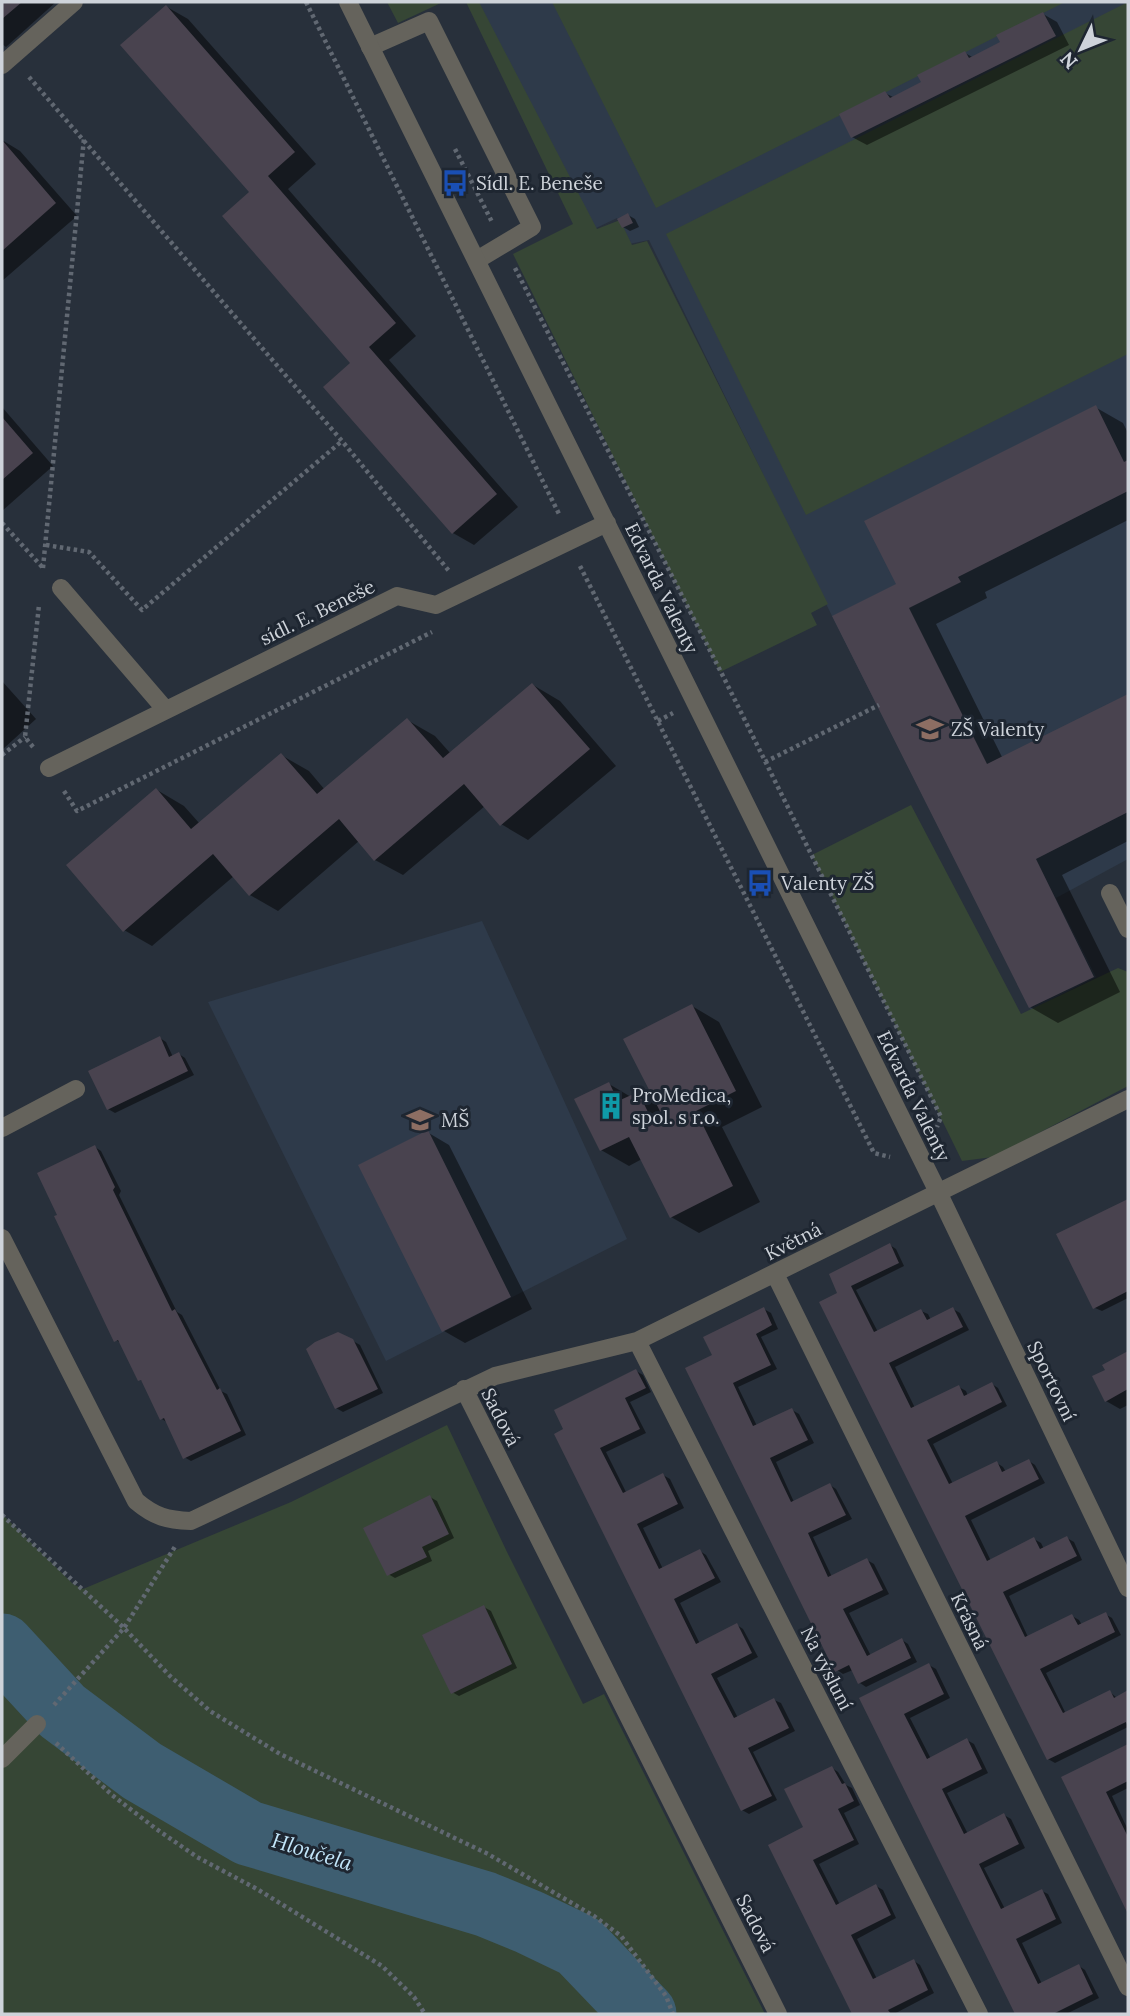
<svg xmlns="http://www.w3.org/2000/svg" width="1130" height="2016" font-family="Lora,serif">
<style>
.built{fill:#2e3a4a}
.green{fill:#364635}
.shadow{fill:#0007}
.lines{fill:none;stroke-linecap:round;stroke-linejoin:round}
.river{stroke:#3e5e71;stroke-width:65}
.building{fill:#49434f}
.path{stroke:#616872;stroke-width:4.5;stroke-dasharray:3.5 3.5;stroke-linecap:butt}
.service{stroke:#65635c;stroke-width:18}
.minor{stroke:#65635c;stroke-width:18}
.labels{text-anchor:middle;stroke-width:6;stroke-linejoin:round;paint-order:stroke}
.poi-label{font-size:19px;fill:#ced3da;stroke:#1e2631;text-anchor:start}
.street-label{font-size:19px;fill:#ced3da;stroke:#1e2631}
.water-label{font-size:21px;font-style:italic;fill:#c3e7fb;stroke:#1e2631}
</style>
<rect width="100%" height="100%" fill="#28303b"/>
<path class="built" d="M477 2H1128V859L1056 898 1096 977 1031 1010 832 616 649 240 629 244 617 218 594 229Z
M482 921 627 1239 386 1361 208 1002Z"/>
<path class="green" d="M387 2H443L398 23Z
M466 2H479L597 229 620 220 632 245 647 241 828 604 811 613 817 625 720 672 513 254 573 224Z
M552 2H1065L656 208Z
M1128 2V354L806 515 666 234Z
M911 805 1021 1014 1118 968 1128 972V1086L993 1157 962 1161 812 855Z
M447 1425 507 1552 583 1704 604 1694 765 2014H2V1514L73 1584 83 1589 291 1502Z"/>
<path class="shadow" d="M2 2H56L6 47 2 44Z
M167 7 188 19 316 164 288 189 416 336 389 360 518 507 474 545 453 533 252 192Z
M1043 14 1057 22 1069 45 867 145 852 137 885 93 895 98 923 83 965 53 974 58 1003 43Z
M2 140 20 151 77 216 2 281Z
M628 215 635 219 639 227 630 231 623 227Z
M2 407 53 466 2 511Z
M1095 407 1123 423 1128 433V520L985 592 987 598 936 624 1003 759 1128 696V841L1062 875 1120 992 1058 1023 1030 1007 898 585Z
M2 681 36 719 2 750Z
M533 685 560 701 616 766 528 840 501 824 485 806 403 875 375 860 359 841 278 911 250 895 234 876 152 946 124 930 157 790 184 806 200 824 281 755 309 771 325 790 407 720 435 736 451 754Z
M692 1006 719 1022 762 1107 722 1127 760 1202 699 1233 671 1217 642 1159 629 1166 601 1150 609 1084 631 1097 637 1094 659 1106Z
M160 1038 166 1042 173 1057 179 1054 185 1058 194 1075 115 1113 108 1109Z
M427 1132 449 1145 532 1309 465 1343 444 1331Z
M95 1147 101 1151 121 1191 119 1195 177 1312 182 1315 221 1391 227 1394 246 1435 191 1461 184 1457 168 1423 162 1419 144 1382 139 1379 122 1344 116 1340Z
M1128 1200V1298L1102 1311 1095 1308 1059 1235Z
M890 1245 896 1249 904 1266 856 1290 878 1332 921 1311 928 1314 931 1320 953 1309 960 1313 969 1330 895 1367 915 1408 959 1387 966 1391 968 1396 992 1384 998 1388 1007 1406 933 1444 953 1484 997 1463 1003 1467 1006 1472 1029 1461 1035 1465 1045 1483 971 1520 991 1561 1034 1539 1041 1543 1044 1549 1067 1538 1074 1542 1082 1560 1009 1596 1028 1637 1072 1616 1079 1620 1082 1625 1105 1614 1112 1618 1121 1635 1046 1673 1066 1714 1110 1692 1117 1698 1128 1692V1727L1055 1763 1048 1759 840 1294Z
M764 1309 771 1313 778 1329 761 1337 777 1369 738 1387 757 1426 792 1410 799 1414 814 1443 776 1462 794 1502 830 1485 836 1489 852 1519 813 1537 832 1577 867 1560 874 1564 889 1594 849 1613 871 1656 902 1640 908 1644 917 1662 866 1687 860 1683 853 1670 843 1674 837 1670 714 1356Z
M353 1341 360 1345 383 1393 343 1412 336 1408Z
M1128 1353V1405L1120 1409 1106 1401 1107 1370 1105 1366Z
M636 1371 643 1375 651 1392 630 1402 646 1433 606 1452 627 1494 663 1475 670 1479 684 1508 643 1528 663 1569 700 1551 706 1555 721 1582 680 1603 700 1644 737 1625 743 1629 758 1657 717 1678 738 1718 774 1700 781 1703 795 1731 753 1752 777 1800 749 1814 742 1810 565 1430Z
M430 1497 437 1501 454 1538 428 1551 432 1561 395 1578 388 1574Z
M484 1607 491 1611 517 1668 459 1696 452 1692Z
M929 1665 936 1669 950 1698 910 1718 931 1759 967 1740 974 1744 988 1773 947 1793 968 1834 1004 1815 1011 1819 1025 1848 984 1868 1005 1909 1042 1891 1048 1894 1062 1923 1022 1943 1042 1984 1079 1966 1085 1970 1099 1998 1066 2014H1017L862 1699Z
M1128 1746V1788L1112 1796 1128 1830V1910L1063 1778Z
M832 1768 838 1772 846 1785 852 1788 860 1805 844 1813 859 1844 819 1864 840 1905 876 1886 883 1890 896 1918 857 1939 877 1979 914 1961 920 1965 934 1993 894 2014H854L770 1845 805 1828Z"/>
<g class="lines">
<path class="river" d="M2 1646 62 1711 142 1771 248 1833 485 1904 529 1922 579 1946 644 2014"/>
</g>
<path class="building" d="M2 2H22L2 19Z
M166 5 295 152 268 176 396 323 369 347 497 494 452 534 323 387 350 363 222 216 249 192 120 45Z
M1043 12 1056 36 851 138 839 114 885 91 890 98 921 82 917 75 965 51 969 58 1000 42 996 35Z
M2 140 56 203 2 251Z
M628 213 633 223 622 228 617 219Z
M1096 405 1124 462 1128 460V491L958 577 961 582 909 608 987 764 1128 694V812L1036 859 1094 977 1029 1008 832 616 896 584 864 521Z
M2 417 33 453 2 480Z
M532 683 590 749 500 826 464 784 374 861 339 819 249 896 213 854 123 932 66 865 156 788 191 829 281 753 317 794 407 718 443 758Z
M692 1004 736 1091 696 1111 733 1186 670 1218 629 1137 600 1151 574 1099 609 1082 618 1101 638 1092 653 1122 663 1117 623 1039Z
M160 1036 169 1057 179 1052 188 1071 107 1110 88 1071Z
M428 1130 511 1297 442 1332 358 1165Z
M95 1145 115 1187 113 1190 172 1311 175 1309 217 1390 220 1388 241 1431 183 1459 164 1418 160 1420 141 1380 138 1381 118 1340 114 1342 54 1216 57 1215 37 1173Z
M1128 1199V1291L1093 1309 1056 1234Z
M890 1243 899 1263 851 1286 874 1332 921 1309 927 1320 953 1307 963 1327 889 1363 911 1408 959 1385 964 1396 992 1382 1002 1402 927 1440 949 1484 997 1461 1002 1472 1029 1459 1039 1479 965 1516 987 1561 1034 1537 1040 1549 1067 1536 1077 1556 1003 1592 1025 1637 1072 1614 1078 1625 1106 1612 1115 1632 1040 1669 1063 1713 1110 1690 1114 1698 1128 1690V1727L1126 1722 1047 1760 819 1302 837 1293 829 1274Z
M764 1307 772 1325 756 1334 771 1365 733 1383 753 1426 792 1408 808 1440 770 1458 791 1502 830 1483 846 1515 808 1533 828 1577 867 1558 883 1590 843 1609 867 1656 902 1638 911 1658 858 1684 849 1665 835 1672 685 1368 712 1355 703 1337Z
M338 1332 353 1339 378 1389 335 1409 306 1349 315 1342Z
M1128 1351V1389L1105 1402 1092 1376 1105 1370 1102 1365Z
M636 1369 646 1388 625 1398 640 1429 600 1448 623 1493 663 1473 678 1504 637 1524 659 1569 700 1549 715 1578 674 1599 696 1644 737 1623 752 1653 711 1674 734 1718 774 1698 789 1728 748 1748 772 1796 741 1811 554 1434 563 1429 554 1410Z
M430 1495 449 1534 422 1547 427 1557 387 1576 363 1528Z
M484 1605 512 1664 451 1694 422 1635Z
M929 1663 944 1694 904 1714 927 1759 967 1738 982 1769 942 1789 964 1834 1004 1813 1019 1844 979 1864 1001 1909 1042 1889 1056 1919 1016 1939 1038 1984 1079 1964 1093 1994 1053 2014H1015L859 1698Z
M1128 1744V1781L1106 1792 1128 1837V1914L1061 1777Z
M832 1766 842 1784 845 1783 854 1801 838 1809 854 1840 813 1860 836 1905 876 1884 891 1915 851 1935 873 1979 914 1959 928 1990 888 2010 891 2014H852L768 1845 803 1827 784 1789Z"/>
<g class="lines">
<path class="path" d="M306 2 560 516
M29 77 342 441 449 571
M455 149 492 222
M515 268 727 684 941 1117 937 1127
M2 523 44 569
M46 545 89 552 142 610 342 441
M580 566 874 1153 890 1157
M43 568 84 138
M658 721 673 713
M33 747 25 737 39 605
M2 755 25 737
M765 762 879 705
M64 791 77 811 432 632
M2 1515 124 1628 170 1676 210 1711 280 1754 488 1854 594 1916 621 1936 666 1996 673 2014
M54 1705 124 1628 176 1545
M56 1743 112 1795 155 1828 197 1857 257 1889 382 1966 414 1997 425 2014"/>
<path class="service" d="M370 47 429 21 532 227 477 260
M1110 893 1128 929
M2 1128 76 1089
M2 1759 37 1724"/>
<path class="minor" d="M348 2 938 1192 1128 1588
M2 65 74 2
M61 588 165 709
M49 768 397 596 436 605 607 523
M2 1238 136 1501C155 1517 167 1520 191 1521L495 1376 637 1341 1128 1099
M775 1274 1128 1987
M637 1341 979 2014
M464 1389 778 2014"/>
</g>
<defs>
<symbol id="bus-bare" viewBox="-9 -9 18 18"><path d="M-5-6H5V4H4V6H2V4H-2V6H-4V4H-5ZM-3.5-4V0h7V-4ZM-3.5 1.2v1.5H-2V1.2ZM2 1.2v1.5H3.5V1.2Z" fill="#1a4fb4" stroke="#1e2631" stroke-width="2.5" paint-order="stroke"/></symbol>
<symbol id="school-bare" viewBox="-9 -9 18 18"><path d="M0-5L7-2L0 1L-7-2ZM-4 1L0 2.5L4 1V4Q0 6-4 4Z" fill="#8d6e63" stroke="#1e2631" stroke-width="2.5" paint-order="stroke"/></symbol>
<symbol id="building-bare" viewBox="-9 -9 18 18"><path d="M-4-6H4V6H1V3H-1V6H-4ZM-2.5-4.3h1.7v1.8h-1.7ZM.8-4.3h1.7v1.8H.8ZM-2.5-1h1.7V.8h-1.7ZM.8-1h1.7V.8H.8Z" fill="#0f9aa8" stroke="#1e2631" stroke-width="2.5" paint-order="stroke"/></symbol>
</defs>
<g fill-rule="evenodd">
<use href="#bus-bare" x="436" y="164" width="38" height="38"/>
<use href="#school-bare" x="911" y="710" width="38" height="38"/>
<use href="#bus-bare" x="741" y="864" width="38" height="38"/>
<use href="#building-bare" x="592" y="1087" width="38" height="38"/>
<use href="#school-bare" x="401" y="1101" width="38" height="38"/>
</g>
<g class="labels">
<g class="poi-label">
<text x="476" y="190">Sídl. E. Beneše</text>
<text x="951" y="736">ZŠ Valenty</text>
<text x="781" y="890">Valenty ZŠ</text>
<text x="632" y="1102">ProMedica,<tspan x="632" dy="22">spol. s r.o.</tspan></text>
<text x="441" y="1127">MŠ</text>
</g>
<g class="street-label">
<text transform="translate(662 588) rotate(64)" y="7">Edvarda Valenty</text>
<text transform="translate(317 612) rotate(-26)" y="7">sídl. E. Beneše</text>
<text transform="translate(914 1096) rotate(64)" y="7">Edvarda Valenty</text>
<text transform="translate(793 1241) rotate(-27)" y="7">Květná</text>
<text transform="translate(1052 1381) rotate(64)" y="7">Sportovní</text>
<text transform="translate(501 1417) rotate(63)" y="7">Sadová</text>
<text transform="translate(970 1621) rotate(64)" y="7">Krásná</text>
<text transform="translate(827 1668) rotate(63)" y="7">Na výsluní</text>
<text transform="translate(756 1923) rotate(63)" y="7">Sadová</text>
</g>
<g class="water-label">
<text transform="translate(312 1852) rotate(17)" y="7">Hloučela</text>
</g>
</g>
<rect width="1130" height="2016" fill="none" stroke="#ced3da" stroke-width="7"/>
<g transform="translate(1081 49) rotate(227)" stroke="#1e2631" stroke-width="5" paint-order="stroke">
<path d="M0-5L12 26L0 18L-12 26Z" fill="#ced3da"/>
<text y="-10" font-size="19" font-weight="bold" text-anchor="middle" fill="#ced3da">N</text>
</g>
</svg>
